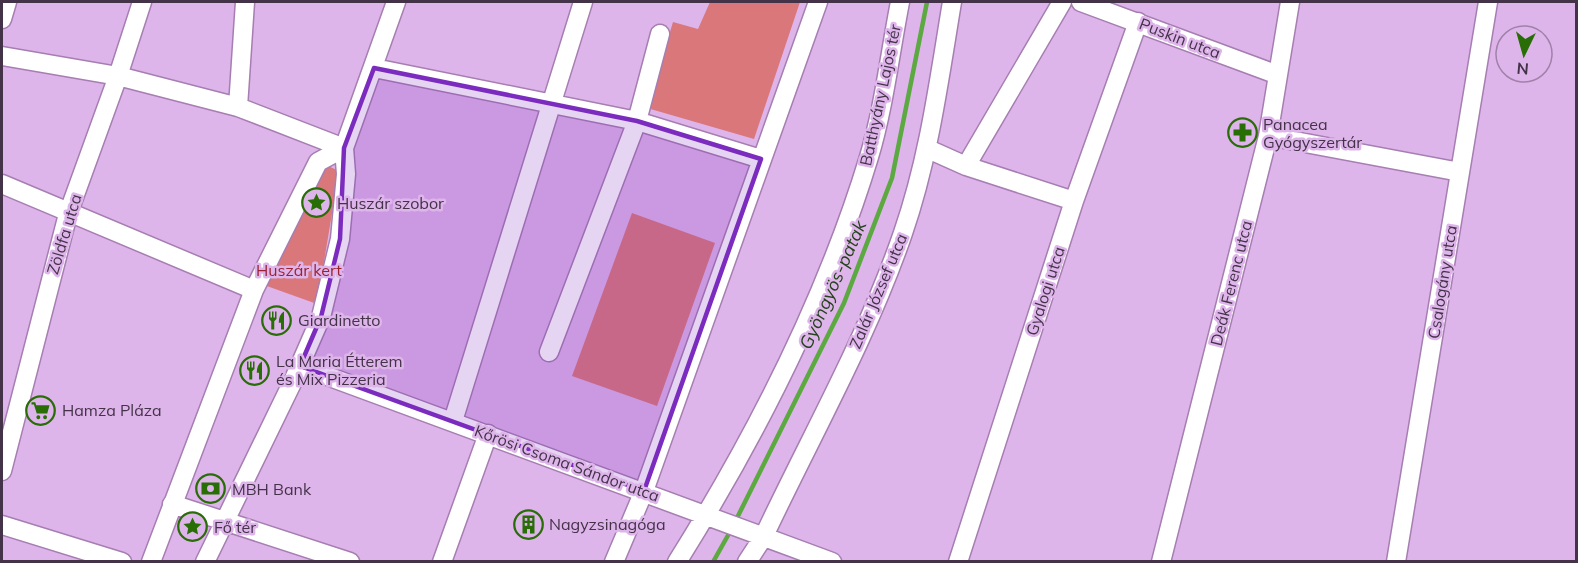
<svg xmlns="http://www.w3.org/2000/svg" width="1578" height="563" font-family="Mulish,sans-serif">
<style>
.green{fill:#da777b}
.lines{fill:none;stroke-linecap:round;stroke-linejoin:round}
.stream{stroke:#5ca941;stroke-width:4.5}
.minor-casing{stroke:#a67eb1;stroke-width:21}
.minor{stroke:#fff;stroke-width:18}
.marked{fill:#7b2cbf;fill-opacity:0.2;stroke:#7b2cbf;stroke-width:4.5;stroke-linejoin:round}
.labels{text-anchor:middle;stroke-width:5;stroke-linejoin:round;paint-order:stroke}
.street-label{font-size:16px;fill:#433248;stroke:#deb5ea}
.poi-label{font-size:16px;fill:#433248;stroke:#deb5ea;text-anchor:start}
.park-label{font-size:16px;fill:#992334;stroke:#deb5ea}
.water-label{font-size:18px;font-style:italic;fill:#24431a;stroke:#deb5ea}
</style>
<rect width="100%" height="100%" fill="#deb5ea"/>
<path class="green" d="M710 2H800L754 139 647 108 673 22 698 29Z
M326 165 339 171 317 304 264 285Z
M632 213 715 243 657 406 572 376Z"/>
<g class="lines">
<path class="stream" d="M735 522 844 303 892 178 927 2
M713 562 731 530"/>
<defs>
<path id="minor" d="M1081 2 1278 75
M2 19 7 2
M2 56 118 76 238 107 344 148
M374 68 637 121 761 159
M238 107 245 2
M1268 136 1460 172
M928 149 966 166 1074 201
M966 166 1062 2
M2 184 254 290
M549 352 637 121 660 34
M300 366 832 562
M453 421 583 2
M2 471 68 214 118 76 142 2
M172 504 350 562
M2 525 122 562
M151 562 254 290 318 162 344 148
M205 562 293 381 321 317 340 239 346 174 344 148 396 2
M442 562 488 434
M614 562 644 491 818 2
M677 562C756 436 826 299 869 157 884 107 890 53 900 2
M747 562 764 536C811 436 867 338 903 233 929 158 939 80 952 2
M958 562 1074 201 1138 22
M1161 562 1268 136 1290 2
M1396 562 1488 2"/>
</defs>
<use href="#minor" class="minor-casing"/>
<use href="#minor" class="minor"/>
</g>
<path class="marked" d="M374 68 637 121 761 159 644 491 300 366 321 317 340 239 344 148Z"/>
<defs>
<symbol id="pharmacy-ring" viewBox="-11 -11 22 22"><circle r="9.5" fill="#deb5ea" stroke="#296d06" stroke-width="1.5"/><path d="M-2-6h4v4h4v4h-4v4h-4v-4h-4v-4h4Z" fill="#296d06"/></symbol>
<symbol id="sight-ring" viewBox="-11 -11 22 22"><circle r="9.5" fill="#deb5ea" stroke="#296d06" stroke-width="1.5"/><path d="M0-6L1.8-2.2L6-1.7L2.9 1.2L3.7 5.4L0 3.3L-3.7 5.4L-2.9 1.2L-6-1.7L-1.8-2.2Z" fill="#296d06"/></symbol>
<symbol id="restaurant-ring" viewBox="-11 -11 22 22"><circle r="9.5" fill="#deb5ea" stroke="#296d06" stroke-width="1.5"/><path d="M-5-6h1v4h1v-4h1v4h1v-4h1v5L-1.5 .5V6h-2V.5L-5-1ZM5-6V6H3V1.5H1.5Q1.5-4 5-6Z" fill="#296d06"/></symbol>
<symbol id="supermarket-ring" viewBox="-11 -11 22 22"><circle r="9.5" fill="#deb5ea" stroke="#296d06" stroke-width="1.5"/><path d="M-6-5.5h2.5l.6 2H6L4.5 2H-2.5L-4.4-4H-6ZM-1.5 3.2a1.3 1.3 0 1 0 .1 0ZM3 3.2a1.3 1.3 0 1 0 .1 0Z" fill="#296d06"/></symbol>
<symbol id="bank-ring" viewBox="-11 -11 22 22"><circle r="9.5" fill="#deb5ea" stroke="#296d06" stroke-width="1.5"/><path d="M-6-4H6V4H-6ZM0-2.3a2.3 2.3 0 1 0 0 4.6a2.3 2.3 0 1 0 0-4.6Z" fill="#296d06"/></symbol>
<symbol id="building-ring" viewBox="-11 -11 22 22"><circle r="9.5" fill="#deb5ea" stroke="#296d06" stroke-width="1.5"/><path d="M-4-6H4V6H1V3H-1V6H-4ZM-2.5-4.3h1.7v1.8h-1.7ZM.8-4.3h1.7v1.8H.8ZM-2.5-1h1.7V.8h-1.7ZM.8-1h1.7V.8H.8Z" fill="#296d06"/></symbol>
</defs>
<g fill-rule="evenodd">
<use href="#pharmacy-ring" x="1226" y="116" width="33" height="33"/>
<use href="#sight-ring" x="300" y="186" width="33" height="33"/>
<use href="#restaurant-ring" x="260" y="304" width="33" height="33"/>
<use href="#restaurant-ring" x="238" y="354" width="33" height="33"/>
<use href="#supermarket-ring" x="24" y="394" width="33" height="33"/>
<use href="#bank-ring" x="194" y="472" width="33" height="33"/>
<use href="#building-ring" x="512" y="508" width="33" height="33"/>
<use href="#sight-ring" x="176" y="510" width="33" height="33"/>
</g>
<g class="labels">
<g class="street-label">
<text transform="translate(1180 38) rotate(21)" y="6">Puskin utca</text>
<text transform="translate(880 95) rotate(-78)" y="6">Batthyány Lajos tér</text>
<text transform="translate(64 234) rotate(-73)" y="6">Zöldfa utca</text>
<text transform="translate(1442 282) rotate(-81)" y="6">Csalogány utca</text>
<text transform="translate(1231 283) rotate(-76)" y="6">Deák Ferenc utca</text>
<text transform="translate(878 291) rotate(-67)" y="6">Zalár József utca</text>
<text transform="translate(1045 291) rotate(-72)" y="6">Gyalogi utca</text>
<text transform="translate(567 463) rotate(20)" y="6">Kőrösi Csoma Sándor utca</text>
</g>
<g class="poi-label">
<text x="1263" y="130">Panacea<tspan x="1263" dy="18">Gyógyszertár</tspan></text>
<text x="337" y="209">Huszár szobor</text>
<text x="298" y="326">Giardinetto</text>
<text x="276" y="367">La Maria Étterem<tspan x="276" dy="18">és Mix Pizzeria</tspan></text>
<text x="62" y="416">Hamza Pláza</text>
<text x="232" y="495">MBH Bank</text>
<text x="549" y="530">Nagyzsinagóga</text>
<text x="214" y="533">Fő tér</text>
</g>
<g class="park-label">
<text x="299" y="276">Huszár kert</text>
</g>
<g class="water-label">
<text transform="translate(833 285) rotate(-66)" y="6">Gyöngyös-patak</text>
</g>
</g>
<rect width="1578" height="563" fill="none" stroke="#433248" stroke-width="6"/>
<g transform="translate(1524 54) rotate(185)"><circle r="28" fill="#deb5ea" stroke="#a081a9" stroke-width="1.5"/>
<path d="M0-4.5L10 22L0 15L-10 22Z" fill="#296d06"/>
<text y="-9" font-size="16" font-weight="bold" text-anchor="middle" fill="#433248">N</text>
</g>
</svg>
